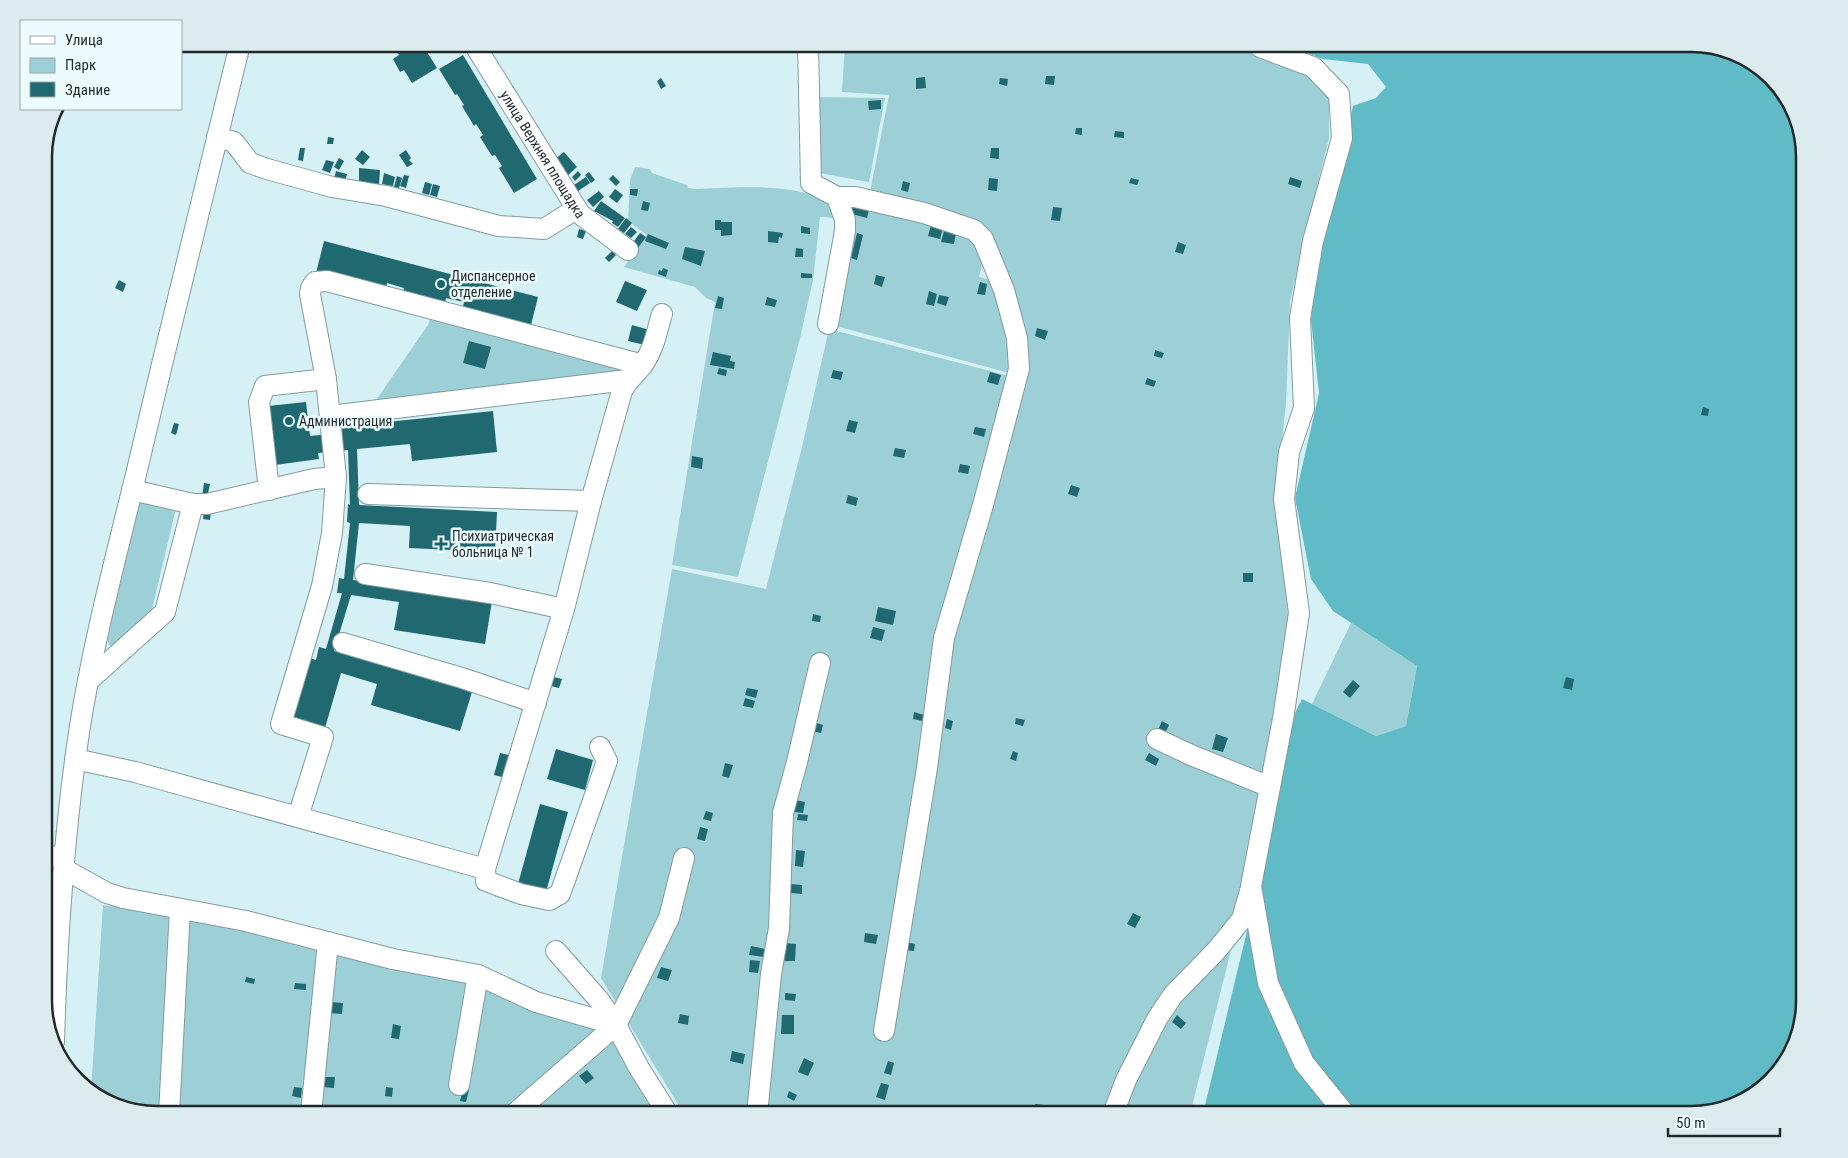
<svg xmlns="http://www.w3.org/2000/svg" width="1848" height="1158" font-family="'Roboto Condensed',sans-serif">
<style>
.green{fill:#9ccfd6}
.forest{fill:#60bbc6}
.building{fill:#206971}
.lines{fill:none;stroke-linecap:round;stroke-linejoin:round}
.minor-casing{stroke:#829c9f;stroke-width:22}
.minor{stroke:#fff;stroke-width:20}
.poi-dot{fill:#17646d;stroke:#ecfcfe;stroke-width:2}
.labels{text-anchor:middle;stroke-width:5;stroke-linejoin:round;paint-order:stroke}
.street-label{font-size:14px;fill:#1f292a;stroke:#ecfcfe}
.poi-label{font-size:14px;fill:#1f292a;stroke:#ecfcfe;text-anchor:start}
.rim{fill:none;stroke:#1f292a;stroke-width:2.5}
</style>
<rect width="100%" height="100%" fill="#d6f1f5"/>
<path class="green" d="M845 44H1016L1015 50 1046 52 1048 44H1245L1255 55 1305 72 1329 99V138L1307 227 1290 302 1286 404 1275 502 1288 615 1272 721 1241 910 1190 1114H684L601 978 672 569 766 589 802 447 829 329 1025 380 1027 343 1010 285 980 228 870 192 889 95 842 92Z
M815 97 885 98 869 182 819 173Z
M635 167 650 169 652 173 687 185 688 188 695 189C727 188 805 181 829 205 832 208 834 214 837 218L820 217 813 280 800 338 738 577 672 565 715 302 706 298 695 287 624 267 647 235 628 221 630 180Z
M851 201 960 229 974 239 983 261 979 277 993 281 1011 337 1013 374 832 325Z
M432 313 631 370 374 403 428 325Z
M142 501 176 508 150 618 119 648 110 646 107 640 139 505Z
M1351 623 1417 666 1406 726 1376 736 1312 704Z
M103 905 246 925 487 981 616 1036 664 1114H158L95 1095 91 1091Z"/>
<path class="forest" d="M1285 44H1690L1753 63 1789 101 1804 158V1000L1785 1063 1747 1099 1690 1114H1203L1260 877 1293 717 1302 699 1376 736 1406 726 1417 666 1333 611 1311 579 1295 498 1319 393 1311 320 1319 243 1353 106 1376 98 1386 87 1368 64 1323 59Z"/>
<path class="building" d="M383 44H422L437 68 412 83 404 70 400 72 393 59 399 55 393 44 386 48Z
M1047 44H1055L1054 50 1047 49Z
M463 55 537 179 514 193 499 168 502 166 495 155 492 156 480 137 483 135 476 124 474 126 462 106 464 105 457 94 455 95 439 69Z
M1046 76H1055L1054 85 1045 84Z
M925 77 926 88 916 89V78Z
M661 78 666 86 661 89 657 81Z
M1000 78 1008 79 1007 86 999 84Z
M881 100V109L869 110 868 101Z
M1076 128H1082V135L1075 134Z
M1115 131 1124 132V138L1114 137Z
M328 137 334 138 333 144H327Z
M300 148H305L303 161 298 160Z
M991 148H999V159L990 158Z
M362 150 370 157 363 165 355 159Z
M406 150 411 158 409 160 413 164 407 167 399 155Z
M564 152 577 167 568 175 555 159Z
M339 158 344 161 339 170 334 167Z
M326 160 334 162 330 173 322 170Z
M359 168 380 170 379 185 359 182Z
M336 171 347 174 344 186 333 183Z
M578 171 581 175 575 181 572 177Z
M589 172 595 180 591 183 585 175Z
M384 173 395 177 393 186 382 184Z
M404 175 409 176 406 188 400 186Z
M613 175 620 182 616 186 609 179Z
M397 176 402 178 399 188 394 187Z
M586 177 590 183 578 191 574 185Z
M1290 177 1302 181 1300 188 1288 184Z
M989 178 998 179 997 191 988 190Z
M1131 178 1139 180 1137 185 1129 183Z
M903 181 910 183 908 192 901 190Z
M425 182 432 184 429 195 422 193Z
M433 184 440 186 437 197 430 195Z
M615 189 623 195 617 203 609 197Z
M630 189H638L637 196 630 195Z
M599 191 604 197 593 207 587 200Z
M601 201 625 218 618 227 612 223 613 221 594 211Z
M643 201 650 203 648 211 641 210Z
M851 201 870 206 867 218 848 213Z
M1053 207 1062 208 1060 221 1051 220Z
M626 218 632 223 624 233 618 229Z
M715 220H721V222H732V235L721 236V230H715Z
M931 225 943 228 940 239 928 236Z
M801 226 810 228V234L801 233Z
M631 227 637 232 631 238 625 234Z
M579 229 586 231 583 239 577 237Z
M768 231 783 233 782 238 779 237 778 243 768 242Z
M944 231 956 233 954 244 941 242Z
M640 233 646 237 638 248 632 244Z
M857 233 863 235 857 260 851 258Z
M648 234 669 243 666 249 645 241Z
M324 241 538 297 530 329 462 311 464 302 446 298 444 307 402 296 404 288 387 283 385 292 316 273Z
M1178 242 1186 245 1183 254 1175 252Z
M685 247 705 251 701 266 682 259Z
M796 248 803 249V257H795Z
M612 251 616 255 609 262 605 258Z
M663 268 668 270 666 277 658 274 659 270 662 271Z
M801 273 812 274V278H801Z
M876 275 885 277 882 287 874 284Z
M119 280 126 284 123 292 115 288Z
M625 281 647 290 637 311 616 302Z
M980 282 987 284 985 295 977 294Z
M929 291 937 294 934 306 926 304Z
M939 295 949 297 946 306 937 303Z
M718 296 724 298 722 309 715 308Z
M767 297 777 300 775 307 765 305Z
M632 325 653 331 649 346 628 341Z
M1037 328 1048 331 1045 340 1035 336Z
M469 341 491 347 485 369 463 363Z
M1155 350 1164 353 1162 358 1154 356Z
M713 352 731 356 730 361 735 362 734 369 710 365Z
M719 368 727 370 726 376 717 374Z
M833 370 843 372 841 380 831 378Z
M990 372 1001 375 998 385 987 382Z
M1147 378 1156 381 1154 387 1145 384Z
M306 402 310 436 340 433 339 427 493 411 497 452 412 461 410 444 357 449 359 505 497 512 495 552 409 548 410 526 359 523 353 580 492 601 485 644 394 630 399 602 351 595 334 651 472 692 460 731 371 705 377 684 341 673 325 728 292 718 310 658 316 660 319 647 326 649 342 593H337L339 578 344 579 350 523 347 522 348 504 350 505 348 450 318 453 319 459 275 465 268 406Z
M1703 407 1709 409 1708 416 1701 415Z
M849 420 858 422 855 433 846 431Z
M174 423 179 424 176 435 171 433Z
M975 427 986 429 984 437 973 434Z
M895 448 906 450 904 458 893 456Z
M692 456 703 458 702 469 691 467Z
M960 464 970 466 968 474 958 472Z
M204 483 210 484 207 498 202 497Z
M1071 485 1080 488 1077 497 1068 494Z
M848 495 858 498 856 506 846 503Z
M204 510 211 511 210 520 203 519Z
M1243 573H1253V582H1243Z
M878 607 896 611 893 625 875 621Z
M813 614 821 616 820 622 812 621Z
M873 627 885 630 882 641 870 638Z
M554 677 562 679 559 688 551 686Z
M1566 677 1574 679 1572 690 1563 688Z
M1353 680 1360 686 1350 698 1343 692Z
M747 688 758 690 756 698 745 695Z
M745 698 755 701 753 708 743 706Z
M914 712 924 715 923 721 913 719Z
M1016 718 1025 720 1023 726 1015 724Z
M947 719 953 721 951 730 945 728Z
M1162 721 1169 725 1165 733 1158 730Z
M813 722 823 725 821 733 811 731Z
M1216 734 1228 738 1223 752 1212 749Z
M556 749 593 760 585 790 547 779Z
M1013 751 1018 753 1016 761 1010 759Z
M500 753 513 756 506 778 494 775Z
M1149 753 1159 759 1156 766 1145 760Z
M725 763 733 765 729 778 722 776Z
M795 800 805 802 803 813 794 812Z
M540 804 568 812 546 892 518 884Z
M706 811 713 813 711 821 703 819Z
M798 814 808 815 807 821 797 820Z
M700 827 708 829 705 841 697 839Z
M796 850 805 851 803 867 795 866Z
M791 884 802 885V894L791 893Z
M1133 913 1141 917 1135 928 1127 924Z
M865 933 878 935 876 944 864 942Z
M906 942 915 944 914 951 904 950Z
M784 943 796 944 795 961H783Z
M751 946 765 949 764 957 749 955Z
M750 960 760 961 758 973 749 972Z
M661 967 672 970 668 981 657 978Z
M246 977 255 979 254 984 245 982Z
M295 983 306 984V990L294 989Z
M785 993 796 994 795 1001 785 1000Z
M329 1002 343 1003 342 1014 328 1013Z
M680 1014 689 1016 688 1025 678 1023Z
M782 1015H794V1034H781Z
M1177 1015 1186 1023 1181 1029 1172 1022Z
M393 1024 401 1026 399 1039 391 1038Z
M732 1051 745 1054 743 1064 730 1061Z
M804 1058 814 1063 808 1076 798 1072Z
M888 1061 894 1063 891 1075 884 1073Z
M587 1070 594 1078 586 1084 579 1076Z
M323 1077H335L334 1088 323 1087Z
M881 1083 889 1085 885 1100 876 1097Z
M294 1087 302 1088 301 1098 292 1096Z
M386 1087 393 1088 392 1097 385 1096Z
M463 1089 469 1090 466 1102 460 1101Z
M789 1091 797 1095 794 1101 787 1097Z
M1035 1104 1044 1105 1043 1112 1034 1111Z
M873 1107 880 1110 878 1114H870Z"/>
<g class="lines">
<defs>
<g id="minor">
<path id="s1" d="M474 44 580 214 628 250"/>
<path d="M808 44 811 183 837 197 845 220V231L828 324"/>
<path d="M1256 44 1260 47 1313 67 1339 94 1342 138 1313 241 1300 318 1304 408 1289 452 1284 499 1299 613 1283 719 1251 886 1268 983 1304 1063 1345 1114"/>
<path d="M217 137 234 142 250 163 267 169 332 187 386 196 499 226 544 229 576 209"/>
<path d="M837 197H855L924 213 974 230 983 239 1004 290 1017 338 1019 369 983 505 944 638 927 768 884 1031"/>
<path d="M330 416 627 380"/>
<path d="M132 490 193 504"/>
<path d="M269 490 259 402 265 386 326 379"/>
<path d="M368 494 591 501"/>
<path d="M365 574 490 593 564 609"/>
<path d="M343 643 462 678 536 703"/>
<path d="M88 681 165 612 193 504H207L314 479 336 477"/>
<path d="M1157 739 1191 755 1270 787"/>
<path d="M600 747 607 761 560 894 549 900 521 894 486 881 485 869 564 609 591 501 622 391C628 378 636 375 644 363 654 348 657 331 662 314"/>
<path d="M75 759 135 772 485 869"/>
<path d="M298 817 323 737 281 724 322 586 332 533 336 477 326 379 310 294 311 288 315 282 327 281 643 365"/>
<path d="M44 857 64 856"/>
<path d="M64 869 107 893 123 898 246 921 393 959 478 975 536 1002 616 1025 639 1068 668 1114"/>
<path d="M556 951 599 1000 616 1025"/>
<path d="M54 1042C57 937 64 830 80 726 94 638 117 553 138 466 171 325 205 184 240 44"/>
<path d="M459 1085 478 975"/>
<path d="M169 1114 180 909"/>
<path d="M311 1114 328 942"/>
<path d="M514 1114 616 1025 669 918 684 858"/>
<path d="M757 1114 771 974 779 928 783 813 797 762 820 663"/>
<path d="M1113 1114 1126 1080 1157 1019 1173 995 1216 951 1242 919 1250 891"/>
</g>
</defs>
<use href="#minor" class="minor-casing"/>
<use href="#minor" class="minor"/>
</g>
<g class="poi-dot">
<circle cx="441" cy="284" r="5"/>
<circle cx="289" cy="421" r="5"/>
<path d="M438.5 536.5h5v5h5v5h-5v5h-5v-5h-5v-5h5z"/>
</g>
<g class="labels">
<g class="street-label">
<text dy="5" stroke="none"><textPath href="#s1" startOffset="130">улица Верхняя площадка</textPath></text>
</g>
<g class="poi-label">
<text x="451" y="281">Диспансерное<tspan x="451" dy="16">отделение</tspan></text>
<text x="299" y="426">Администрация</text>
<text x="452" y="541">Психиатрическая<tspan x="452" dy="16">больница № 1</tspan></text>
</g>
</g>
<path d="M0 0H1848V1158H0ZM157 52H1691A105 105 0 0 1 1796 157V1001A105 105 0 0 1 1691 1106H157A105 105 0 0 1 52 1001V157A105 105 0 0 1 157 52Z" fill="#dcebed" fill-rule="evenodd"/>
<path class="rim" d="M157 52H1691A105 105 0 0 1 1796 157V1001A105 105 0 0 1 1691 1106H157A105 105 0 0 1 52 1001V157A105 105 0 0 1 157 52Z"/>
<rect x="20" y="20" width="162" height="90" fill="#ecfcfe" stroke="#9aa8a9"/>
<rect x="30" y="36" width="25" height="8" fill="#ffffff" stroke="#9aa8a9"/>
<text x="65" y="45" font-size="15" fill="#1f292a">Улица</text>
<rect x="30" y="58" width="25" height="15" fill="#9ccfd6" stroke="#9aa8a9"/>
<text x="65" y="70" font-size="15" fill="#1f292a">Парк</text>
<rect x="30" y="82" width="25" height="15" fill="#206971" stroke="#9aa8a9"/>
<text x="65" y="95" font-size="15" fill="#1f292a">Здание</text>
<path d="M1668 1128v8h112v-8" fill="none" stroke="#1f292a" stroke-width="2.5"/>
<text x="1676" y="1128" font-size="15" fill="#1f292a" stroke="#ecfcfe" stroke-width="4" paint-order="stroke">50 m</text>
</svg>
